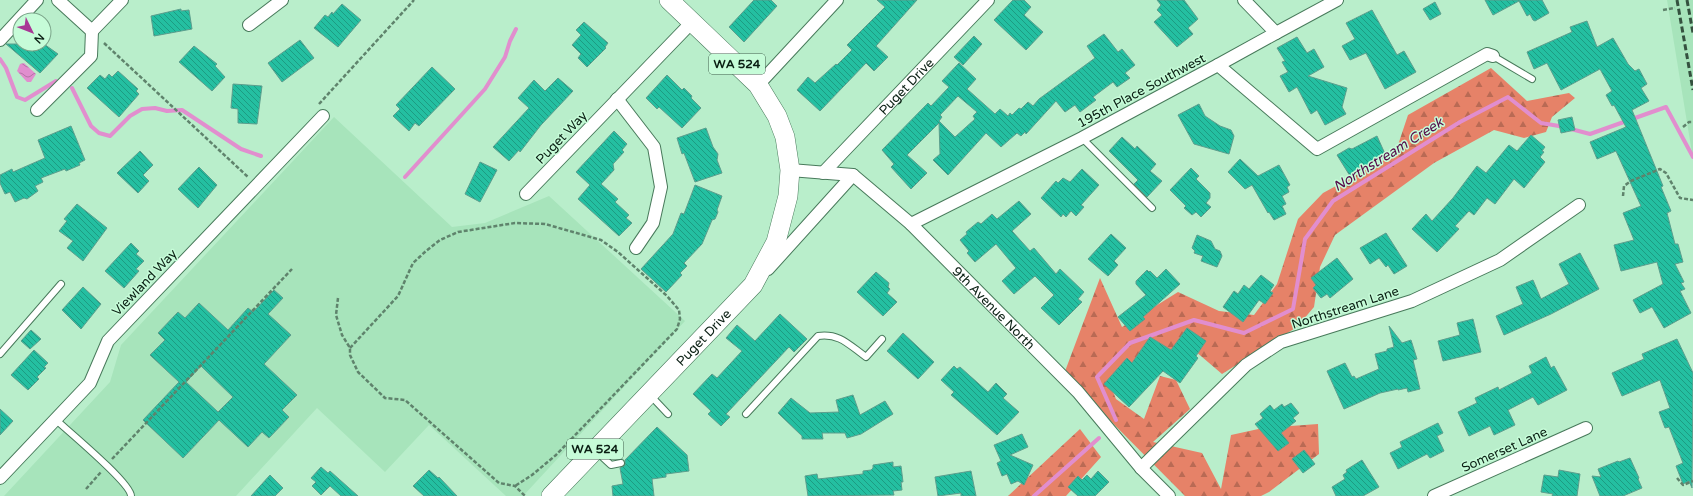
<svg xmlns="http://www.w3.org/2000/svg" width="1693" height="496" font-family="'Varela Round',sans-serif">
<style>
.built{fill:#a7e4bb}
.forest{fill:url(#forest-firs)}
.water{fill:url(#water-waves)}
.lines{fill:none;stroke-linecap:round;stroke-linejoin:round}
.stream{stroke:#e18ece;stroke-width:4}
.building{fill:url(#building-back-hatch);stroke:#5c9e8d;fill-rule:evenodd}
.lane-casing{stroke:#487a5b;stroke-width:8}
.street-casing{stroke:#487a5b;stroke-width:14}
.primary-casing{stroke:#487a5b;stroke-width:20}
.path{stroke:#5f836c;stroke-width:2.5;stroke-dasharray:4 2;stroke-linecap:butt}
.lane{stroke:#fff;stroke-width:6}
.street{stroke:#fff;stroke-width:12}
.primary{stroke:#fff;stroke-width:19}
.rail{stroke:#34513f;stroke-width:3;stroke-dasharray:6 3;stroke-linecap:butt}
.labels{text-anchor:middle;stroke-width:3;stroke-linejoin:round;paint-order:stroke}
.shield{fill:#c6fcd8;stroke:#42614e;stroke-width:1}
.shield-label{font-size:12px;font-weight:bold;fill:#0a1f13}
.street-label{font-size:13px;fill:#0a1f13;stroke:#c6fcd8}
.water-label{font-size:14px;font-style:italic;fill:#540949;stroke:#c6fcd8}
</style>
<defs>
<pattern id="forest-firs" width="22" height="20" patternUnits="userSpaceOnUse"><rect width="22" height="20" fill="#e68268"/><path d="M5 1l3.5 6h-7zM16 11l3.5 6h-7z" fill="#b96a54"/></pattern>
<pattern id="water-waves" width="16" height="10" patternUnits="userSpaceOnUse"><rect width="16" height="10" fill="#e18ece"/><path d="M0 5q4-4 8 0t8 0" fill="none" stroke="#b573a6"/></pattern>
<pattern id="building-back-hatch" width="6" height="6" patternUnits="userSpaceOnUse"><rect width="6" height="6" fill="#24bfa1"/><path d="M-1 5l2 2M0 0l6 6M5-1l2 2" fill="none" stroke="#1d9b82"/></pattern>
</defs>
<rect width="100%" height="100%" fill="#b9eecb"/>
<path class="built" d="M1667 0H1693V159Z
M334 117 452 227 485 223 549 196 685 321 523 496H506L429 425 385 472 317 408 236 496H4L110 382 121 345Z"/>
<path class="forest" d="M1491 68 1527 101 1569 93 1575 98 1552 117 1546 132 1524 138 1494 130 1434 163 1335 235 1320 267 1314 307 1297 327 1222 374 1188 345 1109 382 1116 399 1144 419 1160 376 1176 380 1190 409 1153 442 1202 453 1221 489 1231 435 1263 428 1318 424 1319 454 1269 492 1261 496H1185L1064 374 1100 278 1122 327 1178 292 1219 311 1254 315 1277 284 1298 219 1323 193 1395 154 1408 115Z
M1080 429 1101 457 1066 496H1008Z"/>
<path class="water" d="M24 63 36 74 31 82H27L17 71 20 64Z"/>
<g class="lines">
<path class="stream" d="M0 59 6 68 17 97 25 100 56 81
M72 88 91 126 99 133 110 136 130 116 142 109 155 108 167 111 182 110 241 149 261 156
M1571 129 1590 134 1666 107 1693 157
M405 177 485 89 505 57 510 41 516 29
M1116 420 1097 377 1130 343 1194 320 1244 333 1293 309 1305 239 1333 201 1460 122 1508 97 1541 123 1565 127
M1034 496 1099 438"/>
</g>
<path class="building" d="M754 0H771L777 6 744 42 729 27Z
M877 0H917L876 46 888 57 874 71 866 63 820 111 797 90 808 77 815 83 836 64 837 65 852 50 847 45 885 7Z
M1013 0H1024L1031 7 1024 15 1043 32 1026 50 994 20Z
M1157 0H1184L1198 19 1188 28 1193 34 1177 47 1154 22 1162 15 1157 10 1161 5Z
M1485 0H1542L1549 13 1535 21 1533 20 1530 14 1527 16 1519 1 1493 15Z
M1435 2 1441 14 1430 20 1423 9Z
M342 4 361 20 338 47 314 28 325 15 328 17 332 12 333 14Z
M181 9V11L189 10 192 29 154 36 151 16Z
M1372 10 1397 55 1404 51 1416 72 1385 89 1366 53 1350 60 1342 46 1355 39 1346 23Z
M1587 21 1597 47 1613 38 1628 64 1635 71 1639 69 1647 84 1641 88 1649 101 1632 110 1663 186 1661 187 1671 211 1667 213 1675 244H1678L1683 262 1675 264 1684 282 1681 283 1685 289 1680 291 1691 313 1664 328 1652 307 1640 313 1633 300 1663 284 1657 262 1621 271 1614 245 1634 240 1623 213 1641 206 1616 151 1597 159 1590 142 1626 127 1614 105 1612 106 1606 95 1612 91 1600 69 1561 90 1547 63 1534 69 1527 52 1572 32 1570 27Z
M584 22 608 43 605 47 606 48 587 67 578 58 581 54 572 45 581 35 576 30Z
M1104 34 1118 52 1122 49 1135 65 1125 73 1130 78 1117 87 1113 82 1093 97 1096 100 1080 112 1075 105 1065 112 1056 101 1026 134 1025 132 1021 136 1017 133 1001 147 986 133 948 175 933 160 940 154 939 123 907 155 927 173 911 189 891 167 894 164 882 150 928 103 931 106 949 87 942 81 959 63 976 79 967 89 995 114 1000 109 1008 116 1010 113 1012 115 1019 108 1021 109 1028 102 1033 106 1039 99 1095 58 1087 46ZM958 96 977 112 973 116 975 119 955 137 939 121 942 117 940 115Z
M974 36 982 44 963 65 954 57Z
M1297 37 1307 53 1314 49 1324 67 1308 76 1347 88 1342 107 1346 114 1325 125 1317 110 1311 114 1297 87 1289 92 1280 76 1288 72 1282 62 1285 61 1277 48Z
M300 40 314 58 282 82 268 63Z
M6 44H44L58 54 40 73Z
M194 46 217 64 215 66 225 77 212 91 179 62Z
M432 67 455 89 419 126 415 123 409 131 393 116 400 109 396 105Z
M118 71 138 89 136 91 139 94 119 117 87 88 100 75 105 79 109 74 112 77Z
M667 75 682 90 684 88 692 96 691 98 701 108 682 128 659 107 657 109 646 98Z
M558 78 573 91 541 125 520 152 519 150 509 161 493 147 529 108 518 98 534 80 545 91Z
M233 84 262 86 257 124 238 123V109L231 108Z
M1199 104 1205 116 1220 126 1231 130 1234 136 1229 154 1194 144 1178 115Z
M1572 117 1575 130 1561 133 1558 120Z
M71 126 85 160 79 163 80 165 66 171 65 169 41 178 43 182 35 186 38 191 27 199 24 198 15 202 10 192 5 194 0 183V175L12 169 13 172 45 158 38 140Z
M706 128 713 147 718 154 717 160 722 173 695 182 684 153 682 154 677 138Z
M614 131 627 144 622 150 624 152 613 164 614 170 601 184 618 199 615 202 629 215 626 218 632 223 619 236 578 199 590 185 576 172Z
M1531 135 1545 147 1542 151 1544 152 1540 157 1545 162 1524 188 1514 179 1495 204 1487 198 1474 215 1469 211 1455 226 1459 229 1437 252 1412 229 1426 214 1432 221 1453 198 1477 166 1486 173 1509 145 1517 151Z
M1377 136 1386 156 1350 176 1337 155 1349 148 1352 149Z
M1122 137 1135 149 1137 146 1156 164 1150 171 1162 181 1147 197 1134 184 1138 180 1109 151Z
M140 151 153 165 143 175 149 181 138 193 117 173Z
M1240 159 1258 176 1279 165 1290 185 1287 187 1289 192 1282 196 1286 204 1282 206 1286 214 1274 220 1269 212 1268 213 1252 185 1245 189 1228 172Z
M480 162 497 170 480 202 465 194Z
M199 167 217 185 198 208 178 189Z
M1191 168 1199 176 1196 179 1210 193V198L1206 203 1211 207 1201 217 1196 212 1192 215 1184 208 1186 206 1170 190Z
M1082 169 1099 185 1081 205 1084 207 1076 216 1071 211 1066 217 1063 214 1061 217 1041 198 1056 181 1058 183 1063 178 1070 182Z
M695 185 722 196 717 210 718 212 715 219 712 220 702 244 684 263 687 266 680 273 682 275 666 292 641 269 673 234 681 213 684 214Z
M1019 201 1031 214 1012 231 1030 251 1034 248 1056 274 1060 269 1084 292 1078 299 1082 302 1059 325 1041 308 1054 295 1035 276 1014 294 1002 281 1016 268 996 244 975 262 967 253 969 251 960 240 967 234 966 232 978 222 981 224 992 214 997 219Z
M77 204 107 228 83 261 67 248 73 241 59 231 67 221 64 219Z
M1386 233 1407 266 1394 274 1388 265 1386 267 1379 258 1370 264 1360 248Z
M1111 234 1126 248 1114 261 1118 265 1108 276 1088 259Z
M1197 235 1211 241 1215 249 1220 251 1222 256 1217 267 1201 261 1203 256 1194 253 1195 251 1192 248Z
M131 243 139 251 136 254 144 261 136 269 139 271 124 288 105 271Z
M1580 253 1599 289 1551 314 1504 335 1496 316 1523 304 1516 287 1533 280 1541 299 1569 284 1559 264Z
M1337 258 1353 279 1330 298 1327 294 1321 298 1313 288 1316 285 1311 278Z
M1166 269 1180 284 1143 317 1145 319 1130 331 1118 317 1146 295 1136 284V281L1147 270 1149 272 1150 271 1157 278Z
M876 272 889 283 888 287 890 289 887 293 897 302 883 316 857 292Z
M1261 275 1274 285 1270 291 1273 293 1265 304 1259 300 1243 322 1223 307 1234 291 1238 294 1244 285 1249 289Z
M83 287 101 304 81 329 62 310Z
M274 290 283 298 268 314 291 335 264 364 297 395 282 410 289 417 269 438 262 432 248 447 219 420 183 458 143 420 179 382 150 355 165 340 158 333 178 312 185 318 199 303 228 330 248 308 253 312ZM201 366 233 397 218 412 186 382Z
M780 314 807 339 794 352 789 347 726 414 730 417 721 426 708 414 711 411 693 394 712 374 717 378 742 351 726 338 737 325 755 341Z
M1473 319 1481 352 1443 361 1438 341 1460 335 1457 323Z
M1389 326 1402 343 1411 340 1417 359 1413 360 1420 389 1408 392 1407 388 1398 390V389L1380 393 1344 409 1327 371 1345 363 1352 377 1354 376 1356 379 1379 369 1375 354 1387 351V349L1394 347Z
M1187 328 1206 341 1196 356 1198 358 1180 383 1163 371 1129 407 1104 384 1127 358 1132 363 1150 337 1171 350Z
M31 330 41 339 30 349 21 341Z
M903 333 934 362 918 379 887 351Z
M1677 339 1693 373 1692 488 1689 481 1683 484 1676 466 1683 463 1669 427 1665 428 1659 412 1670 408 1660 380 1622 396 1612 373 1644 359 1642 354Z
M34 350 48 363 44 367 46 368 37 377 39 379 28 390 11 375Z
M1546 357 1551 368 1554 366 1567 390 1538 405 1533 397 1508 410 1515 425 1494 435 1490 426 1469 436 1458 412 1477 403 1475 398 1498 387 1499 390 1532 373 1529 366Z
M954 366 957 369 960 367 988 392 996 383 1007 394 1003 398 1019 412 997 435 951 395 954 392 941 380Z
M853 395 860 415 885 401 893 414 861 434 847 438 845 433H822L823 439H802V436L778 413 791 398 810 413 839 412 836 400Z
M1291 403 1299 413 1293 418 1296 421 1281 433 1289 443 1278 451 1255 424 1263 418 1260 414 1270 405 1274 410 1282 404 1284 407Z
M0 409 13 421 0 435Z
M1438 423 1443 433 1437 436 1444 451 1430 458 1427 454 1398 469 1390 453 1402 447 1400 442Z
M657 427 687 455 689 471 666 474V477L652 479 654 496H613L612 486 623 484 620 468 625 465V460Z
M1022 434 1028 447 1010 455 1033 465 1024 485 1018 481 1011 484 1007 474 1002 476 997 463 1001 461 994 445Z
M1304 450 1315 464 1303 473 1292 459Z
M1630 458 1639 478 1638 479 1642 488 1623 496H1600L1592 476 1601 477 1598 469 1618 461 1619 462Z
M1362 460 1379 487 1363 496H1336L1332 487 1345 479 1343 475 1347 472 1346 470Z
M893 462V467L901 466 903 482H901L902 490 893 491 894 495 808 496 805 476 817 474 818 479 863 474V471L871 470 873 468V465Z
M321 467 328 473 330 471 358 496H341L330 486 321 495 312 486 316 482 311 478Z
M429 470 438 478 439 477 457 496H424L413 486Z
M1559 470 1580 474 1577 496H1552L1553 494 1541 492 1544 475 1558 477Z
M971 471 976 496H961V493L938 496 935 477Z
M1098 471 1109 482 1095 496H1078L1068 487 1078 476 1082 480 1087 475 1091 479Z
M270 475 283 488 275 496H251Z"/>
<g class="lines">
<defs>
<path id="lane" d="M1493 56 1532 79
M1082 138 1152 208
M0 354 61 284
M650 395 668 414
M746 414 818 336C840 333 849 345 866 357L882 339
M55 419C68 431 131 483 131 496
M596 451 611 465 621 463"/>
<g id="street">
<path d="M58 0 92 31"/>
<path d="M249 25 282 0"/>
<path d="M92 31 122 0"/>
<path d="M1276 33 1337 0"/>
<path d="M0 40 37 0"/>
<path d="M1218 65 1276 33 1244 0"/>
<path d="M758 85 837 0"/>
<path d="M617 99 654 147 661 187 653 223 636 248"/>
<path d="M37 110 91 56 92 31"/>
<path id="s1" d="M790 170 853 175 911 224 1078 392 1141 468 1169 496"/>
<path id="s2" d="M823 173 988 0"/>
<path d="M526 194 693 21"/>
<path d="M911 224 1082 138 1218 65 1317 149 1487 54 1493 56"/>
<path d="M768 269 853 175"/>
<path d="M1141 468 1246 365 1281 342 1412 301 1500 260 1579 205"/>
<path d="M0 478 90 383 108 341 323 116"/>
<path d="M1434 496 1586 428"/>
</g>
<g id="primary">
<path id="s3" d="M551 496 753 285 776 242 788 196 790 170 785 137 777 116 758 85 669 0"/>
</g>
</defs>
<use href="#lane" class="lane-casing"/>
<use href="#street" class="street-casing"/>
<use href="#primary" class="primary-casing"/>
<path class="path" d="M1663 10 1675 8
M104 43 248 177
M319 104 414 0
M1683 127 1689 122H1693
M1623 196 1624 186 1631 181 1660 169 1666 173 1680 198 1693 200
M338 298 336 315 342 335 350 348V355L358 372 385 398 405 400 499 483 515 486 525 496
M350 348 398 296 413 263 426 251 440 240 458 232 515 223 545 224 601 240 618 252 667 296 679 310 680 319 677 329 556 455 532 475 515 486
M112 459 292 269
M1677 478 1683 485 1693 481
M86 489 101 472"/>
<use href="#lane" class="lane"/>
<use href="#street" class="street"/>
<use href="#primary" class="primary"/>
<path class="rail" d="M1677 0 1693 90
M1687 0 1693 33"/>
</g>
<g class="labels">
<g class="shield">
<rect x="709" y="54" width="56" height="20" rx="3"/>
<rect x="567" y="439" width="56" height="20" rx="3"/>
</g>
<g class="shield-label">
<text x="737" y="68">WA 524</text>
<text x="595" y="453">WA 524</text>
</g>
<g class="street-label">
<text dy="5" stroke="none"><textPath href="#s2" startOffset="120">Puget Drive</textPath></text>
<text transform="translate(1141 90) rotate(-28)" y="5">195th Place Southwest</text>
<text transform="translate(561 137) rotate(-46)" y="5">Puget Way</text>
<text transform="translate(144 282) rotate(-46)" y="5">Viewland Way</text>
<text transform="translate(1345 307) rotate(-18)" y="5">Northstream Lane</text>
<text dy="5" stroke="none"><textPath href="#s1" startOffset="257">9th Avenue North</textPath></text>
<text dy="5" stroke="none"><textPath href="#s3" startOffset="220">Puget Drive</textPath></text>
<text transform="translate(1504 449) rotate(-24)" y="5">Somerset Lane</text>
</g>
<g class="water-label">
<text transform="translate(1388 154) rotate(-32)" y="5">Northstream Creek</text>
</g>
</g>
<g transform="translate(32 32) rotate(133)"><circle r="19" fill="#c6fcd8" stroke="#7ba489"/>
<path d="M0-3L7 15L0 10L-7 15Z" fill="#a83895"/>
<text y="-6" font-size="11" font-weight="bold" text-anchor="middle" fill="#0a1f13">N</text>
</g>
</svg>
